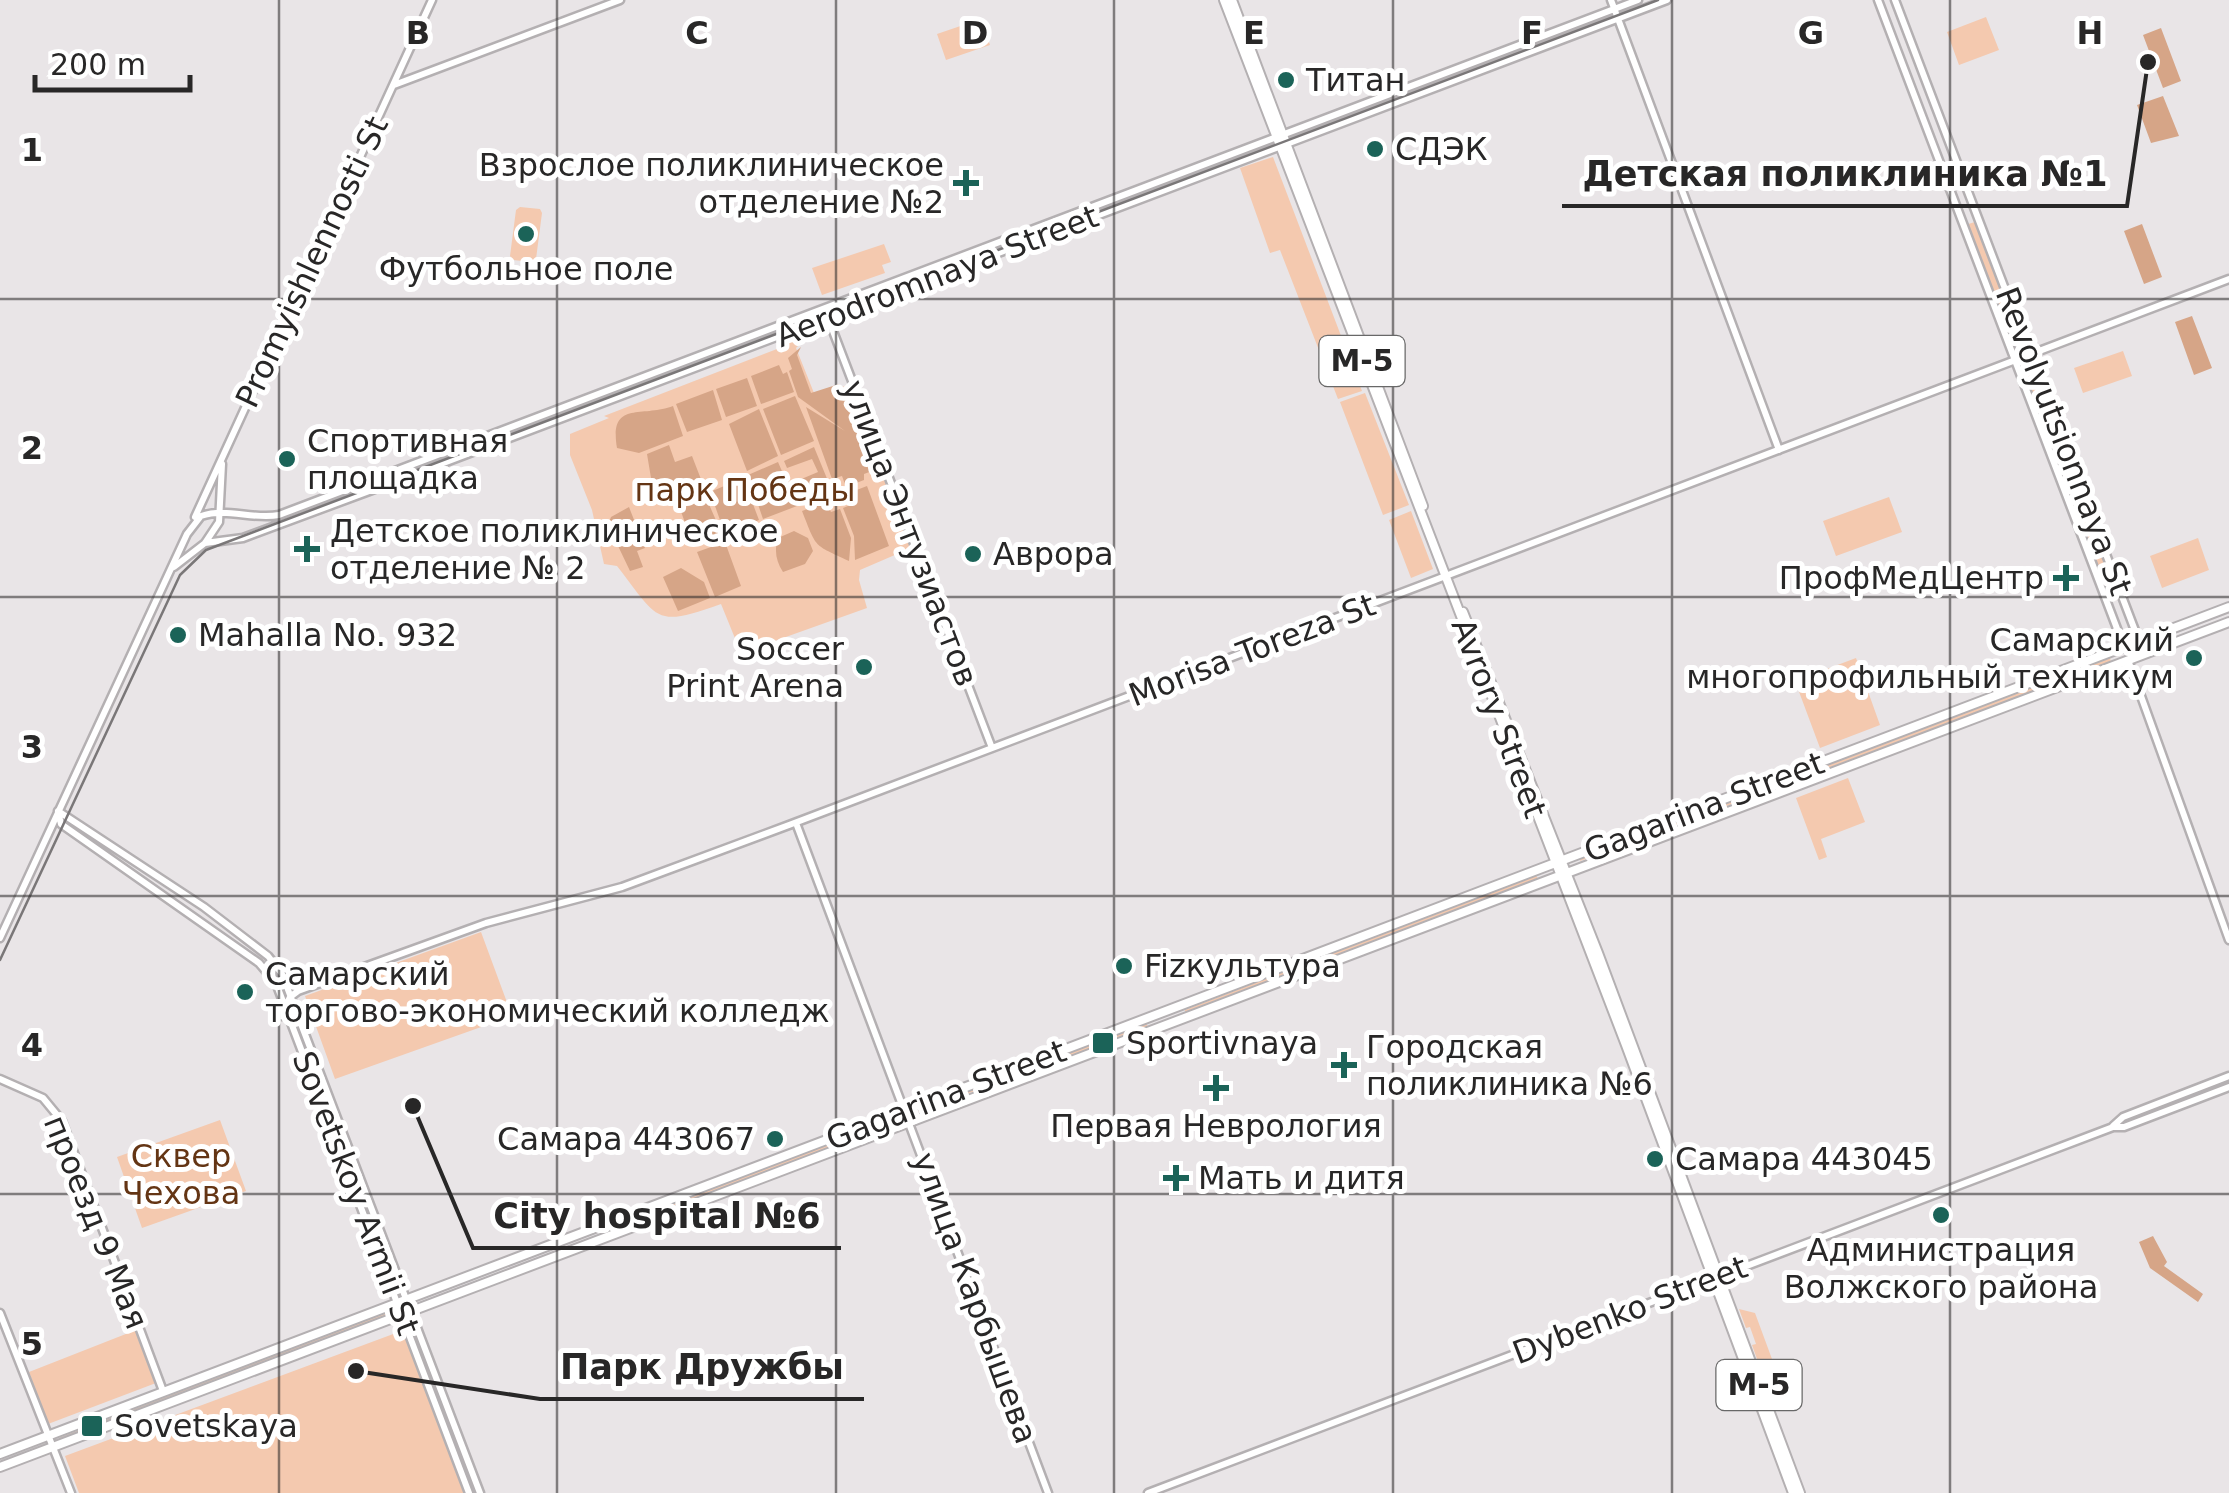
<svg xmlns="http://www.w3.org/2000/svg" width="2229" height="1493" font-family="'DejaVu Sans',sans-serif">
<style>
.green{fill:#f4c9af}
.forest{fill:#d6a587}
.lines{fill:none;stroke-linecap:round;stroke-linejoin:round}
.secondary-casing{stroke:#b4b0b2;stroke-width:11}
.primary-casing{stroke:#b4b0b2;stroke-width:12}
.secondary{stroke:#fff;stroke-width:6}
.primary{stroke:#fff;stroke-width:8}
.tram{stroke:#7a7778;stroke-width:2.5}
.grid{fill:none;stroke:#282727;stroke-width:2.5;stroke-opacity:0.55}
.poi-dot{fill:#1b6358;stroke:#fff;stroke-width:4}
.labels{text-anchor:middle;stroke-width:10;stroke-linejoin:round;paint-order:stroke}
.shield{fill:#fff;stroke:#686868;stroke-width:2.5}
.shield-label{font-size:30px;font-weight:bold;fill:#282727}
.poi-label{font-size:32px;fill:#282727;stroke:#fff;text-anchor:start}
.street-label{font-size:32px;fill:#282727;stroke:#fff}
.park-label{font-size:32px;fill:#643514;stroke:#fff}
.grid-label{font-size:32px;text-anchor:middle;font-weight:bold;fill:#282727;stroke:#fff;stroke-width:10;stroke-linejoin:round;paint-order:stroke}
.leader{fill:none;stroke:#282727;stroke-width:4}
.callout-dot{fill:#282727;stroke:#fff;stroke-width:4}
.callout-label{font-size:35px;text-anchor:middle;font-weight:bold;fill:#282727;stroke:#fff;stroke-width:10;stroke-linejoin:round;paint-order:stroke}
</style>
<rect width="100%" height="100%" fill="#e9e5e7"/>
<path class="green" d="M1986 17 1999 50 1959 65 1947 32Z
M981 19 990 45 946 60 937 34Z
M1273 157 1362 391 1338 399 1280 250 1270 253 1240 168Z
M520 207 540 209 542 213 536 259 532 262 513 260 510 256 516 210Z
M1975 222 2021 342 2011 346 1965 225Z
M884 244 891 262 882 265 885 273 822 295 812 268Z
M796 336 800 344 796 348 816 398 847 385 911 548 860 570 859 580 867 608 741 653 721 604C654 628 659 620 617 566L604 564 592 510 570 455V434L609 418 604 416 777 349H783L781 342Z
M2123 351 2132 376 2083 393 2074 368Z
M2033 371 2076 484 2066 488 2022 375Z
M1365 393 1409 505 1383 515 1340 402Z
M1889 497 1902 532 1836 556 1823 521Z
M2082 500 2120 599 2110 602 2073 504Z
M1411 511 1433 569 1411 578 1389 520Z
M2198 538 2209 570 2162 588 2150 556Z
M1856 658 1880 725 1820 748 1795 681Z
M2110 658 2111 662 1580 861 1581 858Z
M1848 778 1865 822 1821 839 1827 857 1819 860 1796 798Z
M1536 875 1538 879 1185 1012V1010Z
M481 932 512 1016 335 1079 305 996Z
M1146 1023 1148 1027 915 1113 916 1110Z
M220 1120 246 1191 142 1228 117 1157Z
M880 1125 881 1129 647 1217 645 1214Z
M1739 1309 1755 1313 1789 1405 1775 1409 1752 1345 1756 1344 1750 1327 1746 1328Z
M390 1310 392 1314 61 1440 59 1438Z
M136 1330 156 1383 48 1424 29 1372Z
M404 1330 465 1493H79L65 1456Z"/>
<path class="forest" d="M2161 28 2181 81 2163 88 2143 35Z
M2163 96 2179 136 2151 143 2137 105Z
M2142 224 2162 277 2144 284 2124 231Z
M2192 316 2212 368 2194 375 2175 322Z
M801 347 797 355 811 393 839 384 872 471 864 474V480L846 487 842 476 832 479 806 407 845 431 798 397 789 371 792 369 788 358Z
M779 365 783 374 787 372 794 392 761 404 751 376Z
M747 378 757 406 726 417 716 389Z
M713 390 722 420 687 432 676 404Z
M795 396 814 441 781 455 763 409Z
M673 406 683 436 639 453 617 448C609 400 641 418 673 406Z
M759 409 778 456 747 471 729 424Z
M669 445 675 462 692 456 704 487 674 502 653 490 647 454Z
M814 447 828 481 820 484 824 494 800 504 792 483 818 472 812 459 787 468 784 461Z
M778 462 797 506 763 519 748 475Z
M743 478 759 520 725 534 710 492Z
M867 486 889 546 855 560 854 536 843 508 853 504 849 493Z
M704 493 722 534 693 545 679 506Z
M826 502 831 512 840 509 851 538 849 561C813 544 817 549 802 511Z
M629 507 645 548 637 551 643 567 630 571 608 525 611 517Z
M794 531 808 538 813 551 805 564 783 572C776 561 774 551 778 538Z
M725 542 741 586 715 597 697 552Z
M681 568 704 582 710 598 678 611 663 577Z
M2153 1236 2167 1262 2164 1266 2203 1294 2198 1302 2150 1268 2139 1242Z"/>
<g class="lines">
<defs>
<path id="secondary" d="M1611 0 1779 450
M1878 0 2124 647
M1895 0 2139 641
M394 85 620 0
M828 318 992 748
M195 517 432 0
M205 543 243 538 372 490 1667 0
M174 567 205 543 219 522 222 464
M2128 660 2229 940
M58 811 204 907 268 956 282 974 480 1493
M58 812 61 824 259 963 276 983 469 1493
M796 823 1048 1493
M0 938 187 534 201 516C227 507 252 520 279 515L1638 0
M281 1016 290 997 298 991 486 923 622 887 789 825 2229 279
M0 1079 43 1098 62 1121 163 1391
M2113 1126 2123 1117 2229 1076
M0 1313 71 1493
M1148 1493 2113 1127H2124L2229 1087"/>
<path id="primary" d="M1224 0 1626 1045 1793 1493
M1232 0 1423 506
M1463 612 1598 953 1800 1493
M0 1454 2229 607
M0 1467 2229 622"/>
</defs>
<use href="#secondary" class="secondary-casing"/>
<use href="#primary" class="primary-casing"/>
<use href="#secondary" class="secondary"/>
<use href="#primary" class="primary"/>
<path class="tram" d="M0 960 180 575 206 550 1658 0"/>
</g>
<path class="grid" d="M279 0V1493M557 0V1493M836 0V1493M1114 0V1493M1393 0V1493M1672 0V1493M1950 0V1493M0 299H2229M0 597H2229M0 896H2229M0 1194H2229"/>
<g class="poi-dot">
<circle cx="1286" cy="80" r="10"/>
<circle cx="1375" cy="149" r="10"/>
<path d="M961 168h10v10h10v10h-10v10h-10v-10h-10v-10h10z"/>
<circle cx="526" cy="234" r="10"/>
<circle cx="287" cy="459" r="10"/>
<path d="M302 534h10v10h10v10h-10v10h-10v-10h-10v-10h10z"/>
<circle cx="973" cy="554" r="10"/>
<path d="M2061 563h10v10h10v10h-10v10h-10v-10h-10v-10h10z"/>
<circle cx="178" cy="635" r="10"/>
<circle cx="2194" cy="658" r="10"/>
<circle cx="864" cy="667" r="10"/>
<circle cx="1124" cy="966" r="10"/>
<circle cx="245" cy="992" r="10"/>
<rect x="1091" y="1031" width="24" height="24" rx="5"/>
<path d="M1339 1050h10v10h10v10h-10v10h-10v-10h-10v-10h10z"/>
<path d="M1211 1073h10v10h10v10h-10v10h-10v-10h-10v-10h10z"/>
<circle cx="775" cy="1139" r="10"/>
<circle cx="1655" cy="1159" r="10"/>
<path d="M1171 1163h10v10h10v10h-10v10h-10v-10h-10v-10h10z"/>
<circle cx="1941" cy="1215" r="10"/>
<rect x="80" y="1414" width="24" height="24" rx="5"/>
</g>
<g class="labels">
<g class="shield">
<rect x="1319.5" y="336" width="85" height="50" rx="8"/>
<rect x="1716.5" y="1360" width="85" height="50" rx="8"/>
</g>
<g class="shield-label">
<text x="1362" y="371">М-5</text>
<text x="1759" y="1395">М-5</text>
</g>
<g class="poi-label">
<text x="1306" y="91">Титан</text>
<text x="1395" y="160">СДЭК</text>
<text x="944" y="176" text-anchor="end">Взрослое поликлиническое<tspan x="944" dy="37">отделение №2</tspan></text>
<text x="526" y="280" text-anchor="middle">Футбольное поле</text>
<text x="307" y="452">Спортивная<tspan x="307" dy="37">площадка</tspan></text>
<text x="330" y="542">Детское поликлиническое<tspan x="330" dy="37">отделение № 2</tspan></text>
<text x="993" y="565">Аврора</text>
<text x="2044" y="589" text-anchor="end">ПрофМедЦентр</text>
<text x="198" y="646">Mahalla No. 932</text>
<text x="2174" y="651" text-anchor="end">Самарский<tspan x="2174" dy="37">многопрофильный техникум</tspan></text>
<text x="844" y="660" text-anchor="end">Soccer<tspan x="844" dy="37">Print Arena</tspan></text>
<text x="1144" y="977">Fizкультура</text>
<text x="265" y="985">Самарский<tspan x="265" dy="37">торгово-экономический колледж</tspan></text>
<text x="1126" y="1054">Sportivnaya</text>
<text x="1366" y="1058">Городская<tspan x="1366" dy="37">поликлиника №6</tspan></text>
<text x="1216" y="1137" text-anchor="middle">Первая Неврология</text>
<text x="755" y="1150" text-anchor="end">Самара 443067</text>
<text x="1675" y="1170">Самара 443045</text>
<text x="1198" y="1189">Мать и дитя</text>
<text x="1941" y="1261" text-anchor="middle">Администрация<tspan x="1941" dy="37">Волжского района</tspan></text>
<text x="114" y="1437">Sovetskaya</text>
</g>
<g class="street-label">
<text transform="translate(312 262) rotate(-65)" y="11">Promyishlennosti St</text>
<text transform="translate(937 276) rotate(-21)" y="11">Aerodromnaya Street</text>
<text transform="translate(2064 441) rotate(69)" y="11">Revolyutsionnaya St</text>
<text transform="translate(910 533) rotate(69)" y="11">улица Энтузиастов</text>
<text transform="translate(1252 650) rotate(-21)" y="11">Morisa Toreza St</text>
<text transform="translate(1499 718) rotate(69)" y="11">Avrory Street</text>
<text transform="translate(1704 807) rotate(-21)" y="11">Gagarina Street</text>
<text transform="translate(946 1095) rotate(-21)" y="11">Gagarina Street</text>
<text transform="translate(356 1193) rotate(69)" y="11">Sovetskoy Armii St</text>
<text transform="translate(96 1222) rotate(68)" y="11">проезд 9 Мая</text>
<text transform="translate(975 1298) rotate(70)" y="11">улица Карбышева</text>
<text transform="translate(1630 1310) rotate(-21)" y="11">Dybenko Street</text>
</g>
<g class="park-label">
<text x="745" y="501">парк Победы</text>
<text x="181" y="1167">Сквер<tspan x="181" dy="37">Чехова</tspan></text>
</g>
</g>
<g class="grid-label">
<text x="418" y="44">B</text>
<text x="697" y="44">C</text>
<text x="975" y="44">D</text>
<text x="1254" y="44">E</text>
<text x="1532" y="44">F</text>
<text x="1811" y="44">G</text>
<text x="2090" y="44">H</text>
<text x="32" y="161">1</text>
<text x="32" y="459">2</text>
<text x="32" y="758">3</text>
<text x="32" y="1056">4</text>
<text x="32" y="1355">5</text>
</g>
<path class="leader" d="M2148 62L2127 206H1562M413 1106L473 1248H841M356 1371L540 1399H864"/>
<g class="callout-dot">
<circle cx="2148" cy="62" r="10"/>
<circle cx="413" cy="1106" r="10"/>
<circle cx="356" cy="1371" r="10"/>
</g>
<g class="callout-label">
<text x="1845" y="186">Детская поликлиника №1</text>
<text x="657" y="1228">City hospital №6</text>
<text x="702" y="1379">Парк Дружбы</text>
</g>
<path d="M35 75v15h155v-15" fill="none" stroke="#282727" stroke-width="5"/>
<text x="50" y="75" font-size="30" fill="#282727" stroke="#ffffff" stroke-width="8" paint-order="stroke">200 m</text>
</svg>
